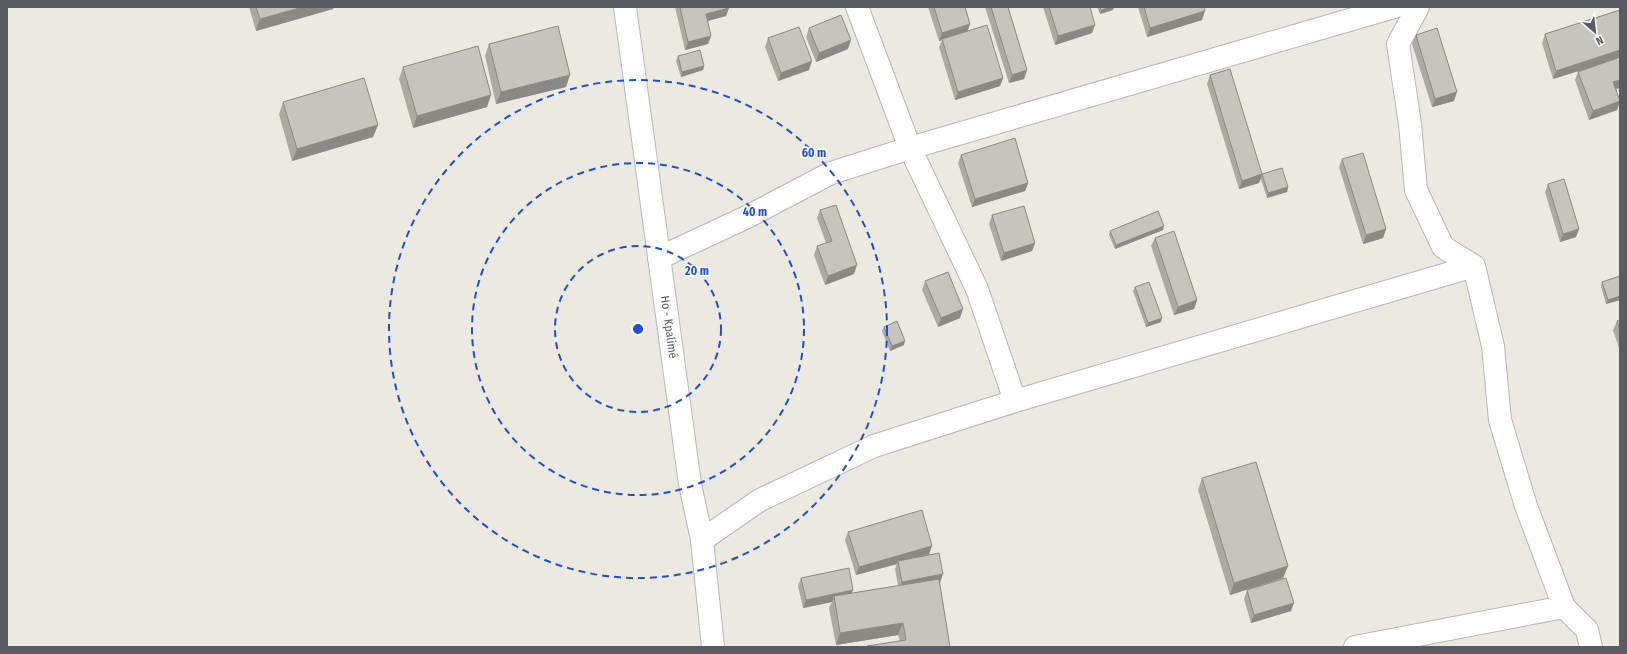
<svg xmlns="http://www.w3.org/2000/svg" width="1627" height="654" font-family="'Fira Sans Condensed',sans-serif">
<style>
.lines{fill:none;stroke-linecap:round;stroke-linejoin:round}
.street-casing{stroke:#b4b6bb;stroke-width:24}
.secondary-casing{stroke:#b5b7bd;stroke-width:24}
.street{stroke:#fff;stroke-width:22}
.secondary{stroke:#fff;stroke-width:22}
.wall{fill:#aaa9a3}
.shaded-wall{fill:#8b8985}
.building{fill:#c6c4be;stroke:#8b8985}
.ring{fill:none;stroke:#1d4ed8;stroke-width:2;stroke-dasharray:7 5}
.labels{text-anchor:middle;stroke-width:3.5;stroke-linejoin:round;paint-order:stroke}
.street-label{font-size:12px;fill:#595d61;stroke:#fff}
.centre{fill:#1d4ed8;stroke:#fff;stroke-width:2}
.ring-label{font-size:12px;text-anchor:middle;font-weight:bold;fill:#1d4ed8;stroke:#fff;stroke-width:3.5;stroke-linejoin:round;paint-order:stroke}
</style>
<rect width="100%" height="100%" fill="#ece9e1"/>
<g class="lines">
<defs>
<path id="street" d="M857 7 910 148 977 289 1015 401
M1418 7 1398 44 1410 124 1416 190 1443 247 1474 266 1493 346 1500 420 1526 506 1564 607 1587 630 1591 647
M659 258 747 217 831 173 910 148 1394 7
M702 540 760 500 874 446 1015 401 1474 266
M1355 647 1564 607"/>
<path id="secondary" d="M625 7 690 484 702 540 713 647"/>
</defs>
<use href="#street" class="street-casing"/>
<use href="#secondary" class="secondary-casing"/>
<use href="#street" class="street"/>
<use href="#secondary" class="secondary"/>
</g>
<path class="wall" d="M249 7H334L333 9 256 31Z
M675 7H729L726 16 708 21 711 36 708 44 685 50Z
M928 7H965L970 24 967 31 1003 78 1000 86 955 100 939 47 942 40 939 41Z
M985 7H1008L1027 70 1024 79 1009 83Z
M1043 7H1090L1092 33 1055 45Z
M1097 7H1114L1113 10 1100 14Z
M1138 7H1204L1202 20 1147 37Z
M1620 10V88L1616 89 1620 101 1617 110 1589 120 1575 80 1578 72 1595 66 1553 79 1542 43 1545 34Z
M809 28 848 49 816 62 806 37Z
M1416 35 1454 101 1432 107 1412 44Z
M768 38 809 70 778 81 765 47Z
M489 44 566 87 496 104 485 56Z
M678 56 704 66 703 70 681 77 676 61Z
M403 67 487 107 413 128 399 79Z
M1210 75 1262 174 1288 187 1287 192 1267 198 1261 179 1259 183 1239 189 1207 84Z
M283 102 378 125 373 137 292 161 279 114Z
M961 155 1028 183 1025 191 972 207 958 163Z
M1342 159 1386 229 1383 238 1363 244 1339 167Z
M1548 184 1579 229 1576 237 1560 242 1545 192Z
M820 210 854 274 825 285 814 255 817 246 826 243 817 218Z
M992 215 1035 243 1032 251 1001 261 989 224Z
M1163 230 1115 249 1109 235 1110 231Z
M1155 238 1197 300 1194 309 1174 315 1151 246Z
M1620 276V300L1606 304 1601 286 1602 282Z
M925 281 960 318 938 327 922 290Z
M1135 287 1161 322 1146 327 1133 291Z
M1620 320V351L1613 330 1617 321Z
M884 327 904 345 890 351 882 331Z
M1202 478 1288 566 1283 578 1230 595 1198 490Z
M848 532 932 546 929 554 940 583 950 647H866L867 646 900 641 898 635 836 645 829 608 832 602 803 608 798 586 801 578 853 590 852 593 898 586 895 569 897 564 856 575 845 540Z
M1247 590 1291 611 1251 623 1244 599Z"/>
<path class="shaded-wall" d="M303 7H334L333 9 256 31 260 19Z
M1110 7H1114L1113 10 1100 14 1101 10Z
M729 8 726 16 703 22 706 14Z
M1205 11 1202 20 1147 37 1150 28Z
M970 24 967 33 942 39V40L939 41 942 33Z
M1095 25 1092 33 1055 45 1058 36Z
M711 36 708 44 685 50 688 42Z
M851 40 848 49 816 62 819 53Z
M1620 50V58L1553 79 1556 71Z
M812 61 809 70 778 81 781 73Z
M704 66 703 70 681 77 682 72Z
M1027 70 1024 79 1009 83 1012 75Z
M570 75 566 87 496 104 501 92Z
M1003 78 1000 86 955 100 958 92Z
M1620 80V88L1610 91 1613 82Z
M1457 92 1454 101 1432 107 1435 99Z
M491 95 487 107 413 128 417 116Z
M1620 101 1617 110 1589 120 1593 111Z
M378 125 373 137 292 161 297 149Z
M1262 174 1259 183 1239 189 1242 181Z
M1028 183 1025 191 972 207 975 199Z
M1288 187 1287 192 1267 198 1268 193Z
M1164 226 1163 230 1115 249 1116 245Z
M1386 229 1383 238 1363 244 1366 235Z
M1579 229 1576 237 1560 242 1563 234Z
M1035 243 1032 251 1001 261 1004 253Z
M857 265 854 274 825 285 828 276Z
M1620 296V300L1606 304 1608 300Z
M1197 300 1194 309 1174 315 1178 307Z
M963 309 960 318 938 327 941 318Z
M1162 318 1161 322 1146 327 1148 323Z
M905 341 904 345 890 351 892 346Z
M932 546 929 554 898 561 897 564 856 575 859 567Z
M1288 566 1283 578 1230 595 1234 583Z
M943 574 940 583 899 591 902 582Z
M853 590 850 598 834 596 832 602 803 608 806 600Z
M1294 603 1291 611 1251 623 1254 615Z
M903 623 898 635 836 645 840 633Z"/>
<path class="building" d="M256 7H303L260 19Z
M680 7H729V8L706 14 711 36 688 42Z
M934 7H965L970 24 942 33Z
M991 7H1008L1027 70 1012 75Z
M1049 7H1090L1095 25 1058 36Z
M1100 7H1110L1101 10Z
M1144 7H1204L1205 11 1150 28Z
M1620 10V50L1556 71 1545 34Z
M841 15 851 40 819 53 809 28Z
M987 25 1003 78 958 92 942 39Z
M558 26 570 75 501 92 489 44Z
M799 27 812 61 781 73 768 38Z
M1437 28 1457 92 1435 99 1416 35Z
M478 46 491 95 417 116 403 67Z
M700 50 704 66 682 72 678 56Z
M1620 57V80L1613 82 1620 101 1593 111 1578 72Z
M1230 69 1262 174 1242 181 1210 75Z
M364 78 378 125 297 149 283 102Z
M1015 138 1028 183 975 199 961 155Z
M1363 153 1386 229 1366 235 1342 159Z
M1282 168 1288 187 1268 193 1262 174Z
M1564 179 1579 229 1563 234 1548 184Z
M836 205 857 265 828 276 817 246 832 241 820 210Z
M1024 206 1035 243 1004 253 992 215Z
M1158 211 1164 226 1116 245 1110 231Z
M1174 231 1197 300 1178 307 1155 238Z
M948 272 963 309 941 318 925 281Z
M1620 276V296L1608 300 1602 282Z
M1149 282 1162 318 1148 323 1135 287Z
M1620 320V332L1617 321Z
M897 321 905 341 892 346 884 327Z
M1256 462 1288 566 1234 583 1202 478Z
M922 510 932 546 859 567 848 532Z
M939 553 943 574 902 582 898 561Z
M849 568 853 590 806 600 801 578Z
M1286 578 1294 603 1254 615 1247 590Z
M939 579 950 647H867V646L906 640 903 623 840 633 834 596Z"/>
<g class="ring">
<circle cx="638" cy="329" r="83"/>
<circle cx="638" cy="329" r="166"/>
<circle cx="638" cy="329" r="249"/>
</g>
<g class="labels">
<g class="street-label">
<text transform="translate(669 327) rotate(82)" y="4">Ho - Kpalimé</text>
</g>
</g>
<circle cx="638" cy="329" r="6" class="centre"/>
<g class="ring-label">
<text x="814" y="157">60 m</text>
<text x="755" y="216">40 m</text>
<text x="697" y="275">20 m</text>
</g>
<rect width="1627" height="654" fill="none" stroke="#595d61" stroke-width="16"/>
<g transform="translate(1595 32) rotate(152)" stroke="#ffffff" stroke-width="3" paint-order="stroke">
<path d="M0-3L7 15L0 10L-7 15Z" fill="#595d61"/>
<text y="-6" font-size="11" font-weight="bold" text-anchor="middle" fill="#595d61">N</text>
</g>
</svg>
